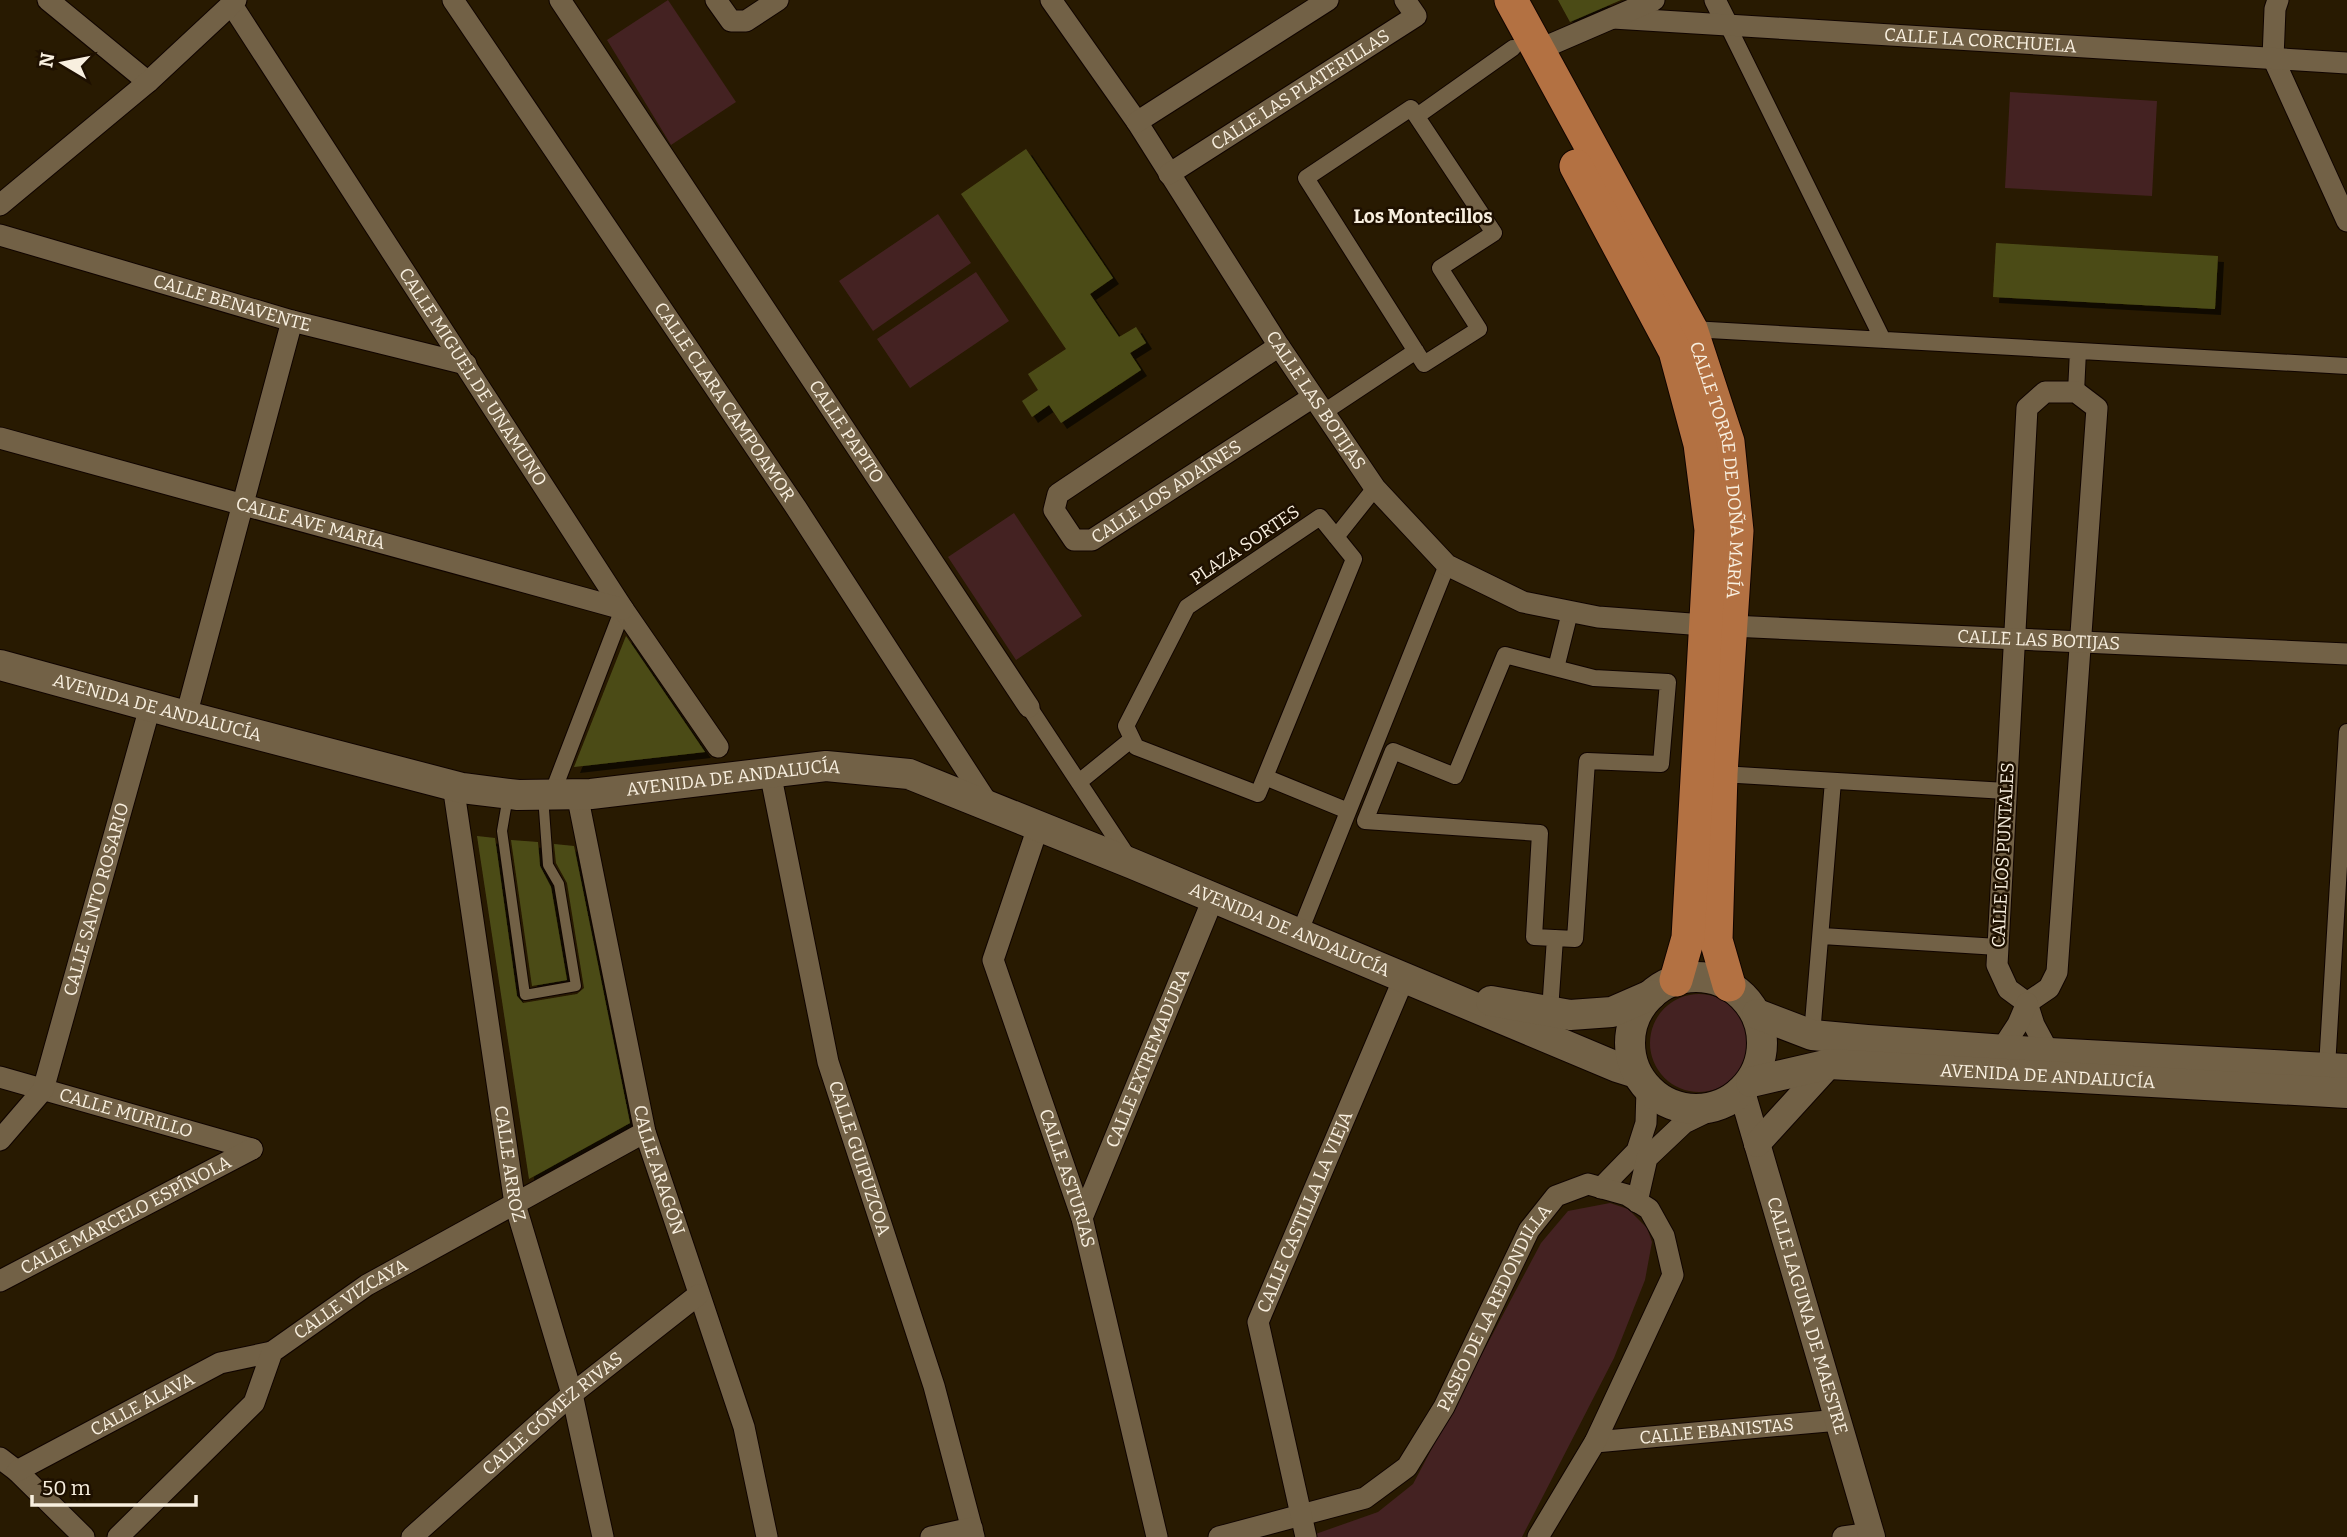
<svg xmlns="http://www.w3.org/2000/svg" width="2347" height="1537" font-family="Bitter,serif">
<style>
.green{fill:#422}
.building{fill:#4c4c19;filter:url(#shadow)}
.lines{fill:none;stroke-linecap:round;stroke-linejoin:round}
.service-casing{stroke:#100400;stroke-width:12}
.pedestrian-casing{stroke:#100400;stroke-width:18}
.minor-casing{stroke:#100400;stroke-width:23}
.tertiary-casing{stroke:#100400;stroke-width:28}
.secondary-casing{stroke:#100400;stroke-width:32}
.primary-casing{stroke:#100400;stroke-width:35}
.service{stroke:#726146;stroke-width:10}
.pedestrian{stroke:#726146;stroke-width:16}
.minor{stroke:#726146;stroke-width:21}
.tertiary{stroke:#726146;stroke-width:26}
.secondary{stroke:#726146;stroke-width:30}
.primary{stroke:#b37142;stroke-width:33}
.labels{text-anchor:middle;stroke-width:5;stroke-linejoin:round;paint-order:stroke}
.street-label{font-size:18px;fill:#f8efdf;stroke:#1e1000}
.neighbourhood-label{font-size:19px;font-weight:bold;fill:#f8efdf;stroke:#1e1000}
</style>
<defs>
<filter id="shadow"><feDropShadow dx="6" dy="6" stdDeviation="0" flood-color="#0009"/></filter>
</defs>
<rect width="100%" height="100%" fill="#281a01"/>
<path class="green" d="M668 0 736 102 671 145 607 40Z
M2010 92 2157 101 2152 196 2005 188Z
M938 214 971 263 873 331 839 281Z
M976 272 1009 321 910 388 877 339Z
M1014 513 1082 616 1016 660 948 557Z
M1650 1043a49 49 0 1 1 98 0a49 49 0 1 1-98 0Z
M1610 1203 1628 1209 1647 1228 1652 1242 1645 1280 1614 1358 1522 1537H1307L1378 1512 1413 1484 1541 1243 1568 1211Z"/>
<path class="building" d="M1558 0H1621L1570 22Z
M1026 149 1113 278 1090 294 1119 337 1136 327 1146 343 1130 353 1141 370 1061 423 1049 405 1032 417 1022 401 1038 390 1028 374 1066 349 961 194Z
M1996 243 2218 256 2215 309 1993 297Z
M626 636 705 752 574 767Z
M477 836 495 838 517 996 523 1003 577 994 584 988 567 883 556 863 554 844 574 846 630 1123 529 1179Z
M511 840 538 842 540 866 551 887 567 980 532 986Z"/>
<g class="lines">
<defs>
<path id="service" d="M508 796 502 831 525 995 576 986 559 884 548 865 543 796"/>
<path id="pedestrian" d="M1727 24 1883 340
M1411 108 1494 233 1440 268 1479 329 1424 364 1306 178Z
M1417 116 1513 48
M1691 329 2347 366
M2076 392 2078 351
M1324 412 1416 351
M1320 517 1354 559 1258 794 1136 747 1126 726 1187 607Z
M1336 537 1375 488
M1505 655 1594 678 1668 682 1661 764 1587 761 1575 939 1534 937 1540 833 1365 821 1393 751 1455 776Z
M1556 668 1570 612
M1029 707 1130 860
M1721 774 2006 791
M1265 777 1348 811
M1079 782 1132 739
M552 794 623 609
M1299 934 1447 565
M1822 936 1998 947
M1550 1011 1555 938
M1812 1035 1833 781
M2327 1067 2347 732"/>
<g id="minor">
<path d="M48 0 148 82"/>
<path id="s1" d="M453 0 797 509 990 807"/>
<path id="s2" d="M560 0 1029 707"/>
<path d="M716 0 731 21H746L778 0"/>
<path id="s3" d="M1051 0 1137 122 1279 346 1375 488 1447 565 1523 602 1598 617 1704 625"/>
<path d="M1715 0 1727 24"/>
<path d="M2278 0 2275 9 2273 58 2347 221"/>
<path id="s4" d="M232 5 623 609 718 747"/>
<path id="s5" d="M1613 18 2347 63"/>
<path d="M1538 50 1654 0"/>
<path d="M1137 122 1328 0"/>
<path id="s6" d="M1169 174 1416 16 1405 0"/>
<path d="M0 205 148 82 236 0"/>
<path id="s7" d="M0 235 292 321 466 364"/>
<path id="s8" d="M1279 346 1058 494 1054 510 1074 540H1092L1313 397"/>
<path d="M2045 392H2076L2097 408 2057 972 2049 988 2027 1003 2008 989 1997 965 2027 408Z"/>
<path id="s9" d="M0 438 623 609"/>
<path id="s10" d="M1731 626 2347 654"/>
<path d="M186 716 292 321"/>
<path id="s11" d="M770 772 828 1062 934 1386 974 1537"/>
<path id="s12" d="M453 785 515 1204 572 1394 603 1537"/>
<path id="s13" d="M577 794 645 1132 744 1427 767 1537"/>
<path id="s14" d="M1038 827 993 960 1082 1218 1157 1537"/>
<path d="M2027 1003 2034 1025 2049 1053"/>
<path d="M2001 1050 2018 1024 2027 1003"/>
<path id="s15" d="M0 1077 252 1149"/>
<path id="s16" d="M0 1140 43 1090 150 707"/>
<path d="M1601 1188 1637 1151 1646 1123 1647 1089"/>
<path d="M1637 1202 1647 1158 1684 1123 1717 1107"/>
<path id="s17" d="M1082 1218 1213 899"/>
<path id="s18" d="M0 1281 252 1149"/>
<path id="s19" d="M1595 1442 1839 1420"/>
<path d="M0 1458 17 1471 84 1537"/>
<path id="s20" d="M17 1471 220 1363 272 1352"/>
<path id="s21" d="M118 1537 254 1403 272 1352 367 1285 645 1132"/>
<path id="s22" d="M412 1537 572 1394 698 1295"/>
<path d="M931 1537 972 1528"/>
<path id="s23" d="M1219 1537 1365 1498 1407 1467 1444 1407 1529 1230 1556 1196 1588 1184 1627 1195 1649 1209 1664 1236 1673 1275 1595 1442 1538 1537"/>
<path id="s24" d="M1306 1537 1258 1322 1404 978"/>
<path d="M1843 1537 1871 1533"/>
</g>
<g id="tertiary">
<path id="s25" d="M1742 1092 1872 1537"/>
<path d="M1757 1144 1830 1064"/>
</g>
<g id="secondary">
<path id="s26" d="M0 665 186 716 462 788 518 795 591 794 826 766 909 774 1133 864 1617 1067 1636 1073"/>
<circle cx="1696" cy="1043" r="66"/>
<path d="M1491 1001 1570 1015 1612 1012 1651 995"/>
<path d="M1757 1014 1812 1035 1867 1040 2049 1053 2347 1069"/>
<path id="s27" d="M1751 1082 1830 1064 2347 1093"/>
</g>
<g id="primary">
<path id="s28" d="M1511 0 1691 329 1728 442 1737 531 1721 774 1716 940 1729 985"/>
<path d="M1576 166 1675 351 1700 444 1711 530 1688 938 1676 980"/>
</g>
</defs>
<use href="#service" class="service-casing"/>
<use href="#pedestrian" class="pedestrian-casing"/>
<use href="#minor" class="minor-casing"/>
<use href="#tertiary" class="tertiary-casing"/>
<use href="#secondary" class="secondary-casing"/>
<use href="#primary" class="primary-casing"/>
<use href="#service" class="service"/>
<use href="#pedestrian" class="pedestrian"/>
<use href="#minor" class="minor"/>
<use href="#tertiary" class="tertiary"/>
<use href="#secondary" class="secondary"/>
<use href="#primary" class="primary"/>
</g>
<g class="labels">
<g class="street-label">
<text dy="6" stroke="none"><textPath href="#s5" startOffset="368">CALLE LA CORCHUELA</textPath></text>
<text dy="6" stroke="none"><textPath href="#s6" startOffset="156">CALLE LAS PLATERILLAS</textPath></text>
<text dy="6" stroke="none"><textPath href="#s7" startOffset="242">CALLE BENAVENTE</textPath></text>
<text dy="6" stroke="none"><textPath href="#s4" startOffset="443">CALLE MIGUEL DE UNAMUNO</textPath></text>
<text dy="6" stroke="none"><textPath href="#s3" startOffset="480">CALLE LAS BOTIJAS</textPath></text>
<text dy="6" stroke="none"><textPath href="#s1" startOffset="485">CALLE CLARA CAMPOAMOR</textPath></text>
<text dy="6" stroke="none"><textPath href="#s2" startOffset="518">CALLE PAPITO</textPath></text>
<text dy="6" stroke="none"><textPath href="#s28" startOffset="520">CALLE TORRE DE DOÑA MARÍA</textPath></text>
<text dy="6" stroke="none"><textPath href="#s8" startOffset="425">CALLE LOS ADAÍNES</textPath></text>
<text dy="6" stroke="none"><textPath href="#s9" startOffset="322">CALLE AVE MARÍA</textPath></text>
<text transform="translate(1245 545) rotate(-34)" y="6">PLAZA SORTES</text>
<text dy="6" stroke="none"><textPath href="#s10" startOffset="308">CALLE LAS BOTIJAS</textPath></text>
<text dy="6" stroke="none"><textPath href="#s26" startOffset="163">AVENIDA DE ANDALUCÍA</textPath></text>
<text dy="6" stroke="none"><textPath href="#s26" startOffset="751">AVENIDA DE ANDALUCÍA</textPath></text>
<text transform="translate(2003 855) rotate(-87)" y="6">CALLE LOS PUNTALES</text>
<text dy="6" stroke="none"><textPath href="#s16" startOffset="264">CALLE SANTO ROSARIO</textPath></text>
<text dy="6" stroke="none"><textPath href="#s26" startOffset="1339">AVENIDA DE ANDALUCÍA</textPath></text>
<text dy="6" stroke="none"><textPath href="#s17" startOffset="173">CALLE EXTREMADURA</textPath></text>
<text dy="6" stroke="none"><textPath href="#s27" startOffset="299">AVENIDA DE ANDALUCÍA</textPath></text>
<text dy="6" stroke="none"><textPath href="#s15" startOffset="131">CALLE MURILLO</textPath></text>
<text dy="6" stroke="none"><textPath href="#s11" startOffset="397">CALLE GUIPUZCOA</textPath></text>
<text dy="6" stroke="none"><textPath href="#s12" startOffset="383">CALLE ARROZ</textPath></text>
<text dy="6" stroke="none"><textPath href="#s13" startOffset="385">CALLE ARAGÓN</textPath></text>
<text dy="6" stroke="none"><textPath href="#s14" startOffset="371">CALLE ASTURIAS</textPath></text>
<text dy="6" stroke="none"><textPath href="#s24" startOffset="340">CALLE CASTILLA LA VIEJA</textPath></text>
<text dy="6" stroke="none"><textPath href="#s18" startOffset="142">CALLE MARCELO ESPÍNOLA</textPath></text>
<text dy="6" stroke="none"><textPath href="#s21" startOffset="340">CALLE VIZCAYA</textPath></text>
<text dy="6" stroke="none"><textPath href="#s23" startOffset="385">PASEO DE LA REDONDILLA</textPath></text>
<text dy="6" stroke="none"><textPath href="#s25" startOffset="233">CALLE LAGUNA DE MAESTRE</textPath></text>
<text dy="6" stroke="none"><textPath href="#s20" startOffset="142">CALLE ÁLAVA</textPath></text>
<text dy="6" stroke="none"><textPath href="#s22" startOffset="187">CALLE GÓMEZ RIVAS</textPath></text>
<text dy="6" stroke="none"><textPath href="#s19" startOffset="122">CALLE EBANISTAS</textPath></text>
</g>
<g class="neighbourhood-label">
<text x="1423" y="223">Los Montecillos</text>
</g>
</g>
<g transform="translate(63 63) rotate(280)" stroke="#1e1000" stroke-width="5" paint-order="stroke">
<path d="M0-5L12 26L0 18L-12 26Z" fill="#f8efdf"/>
<text y="-10" font-size="19" font-weight="bold" text-anchor="middle" fill="#f8efdf">N</text>
</g>
<path d="M32 1495v10h164v-10" fill="none" stroke="#f8efdf" stroke-width="3.5"/>
<text x="42" y="1495" font-size="21" fill="#f8efdf" stroke="#1e1000" stroke-width="5" paint-order="stroke">50 m</text>
</svg>
